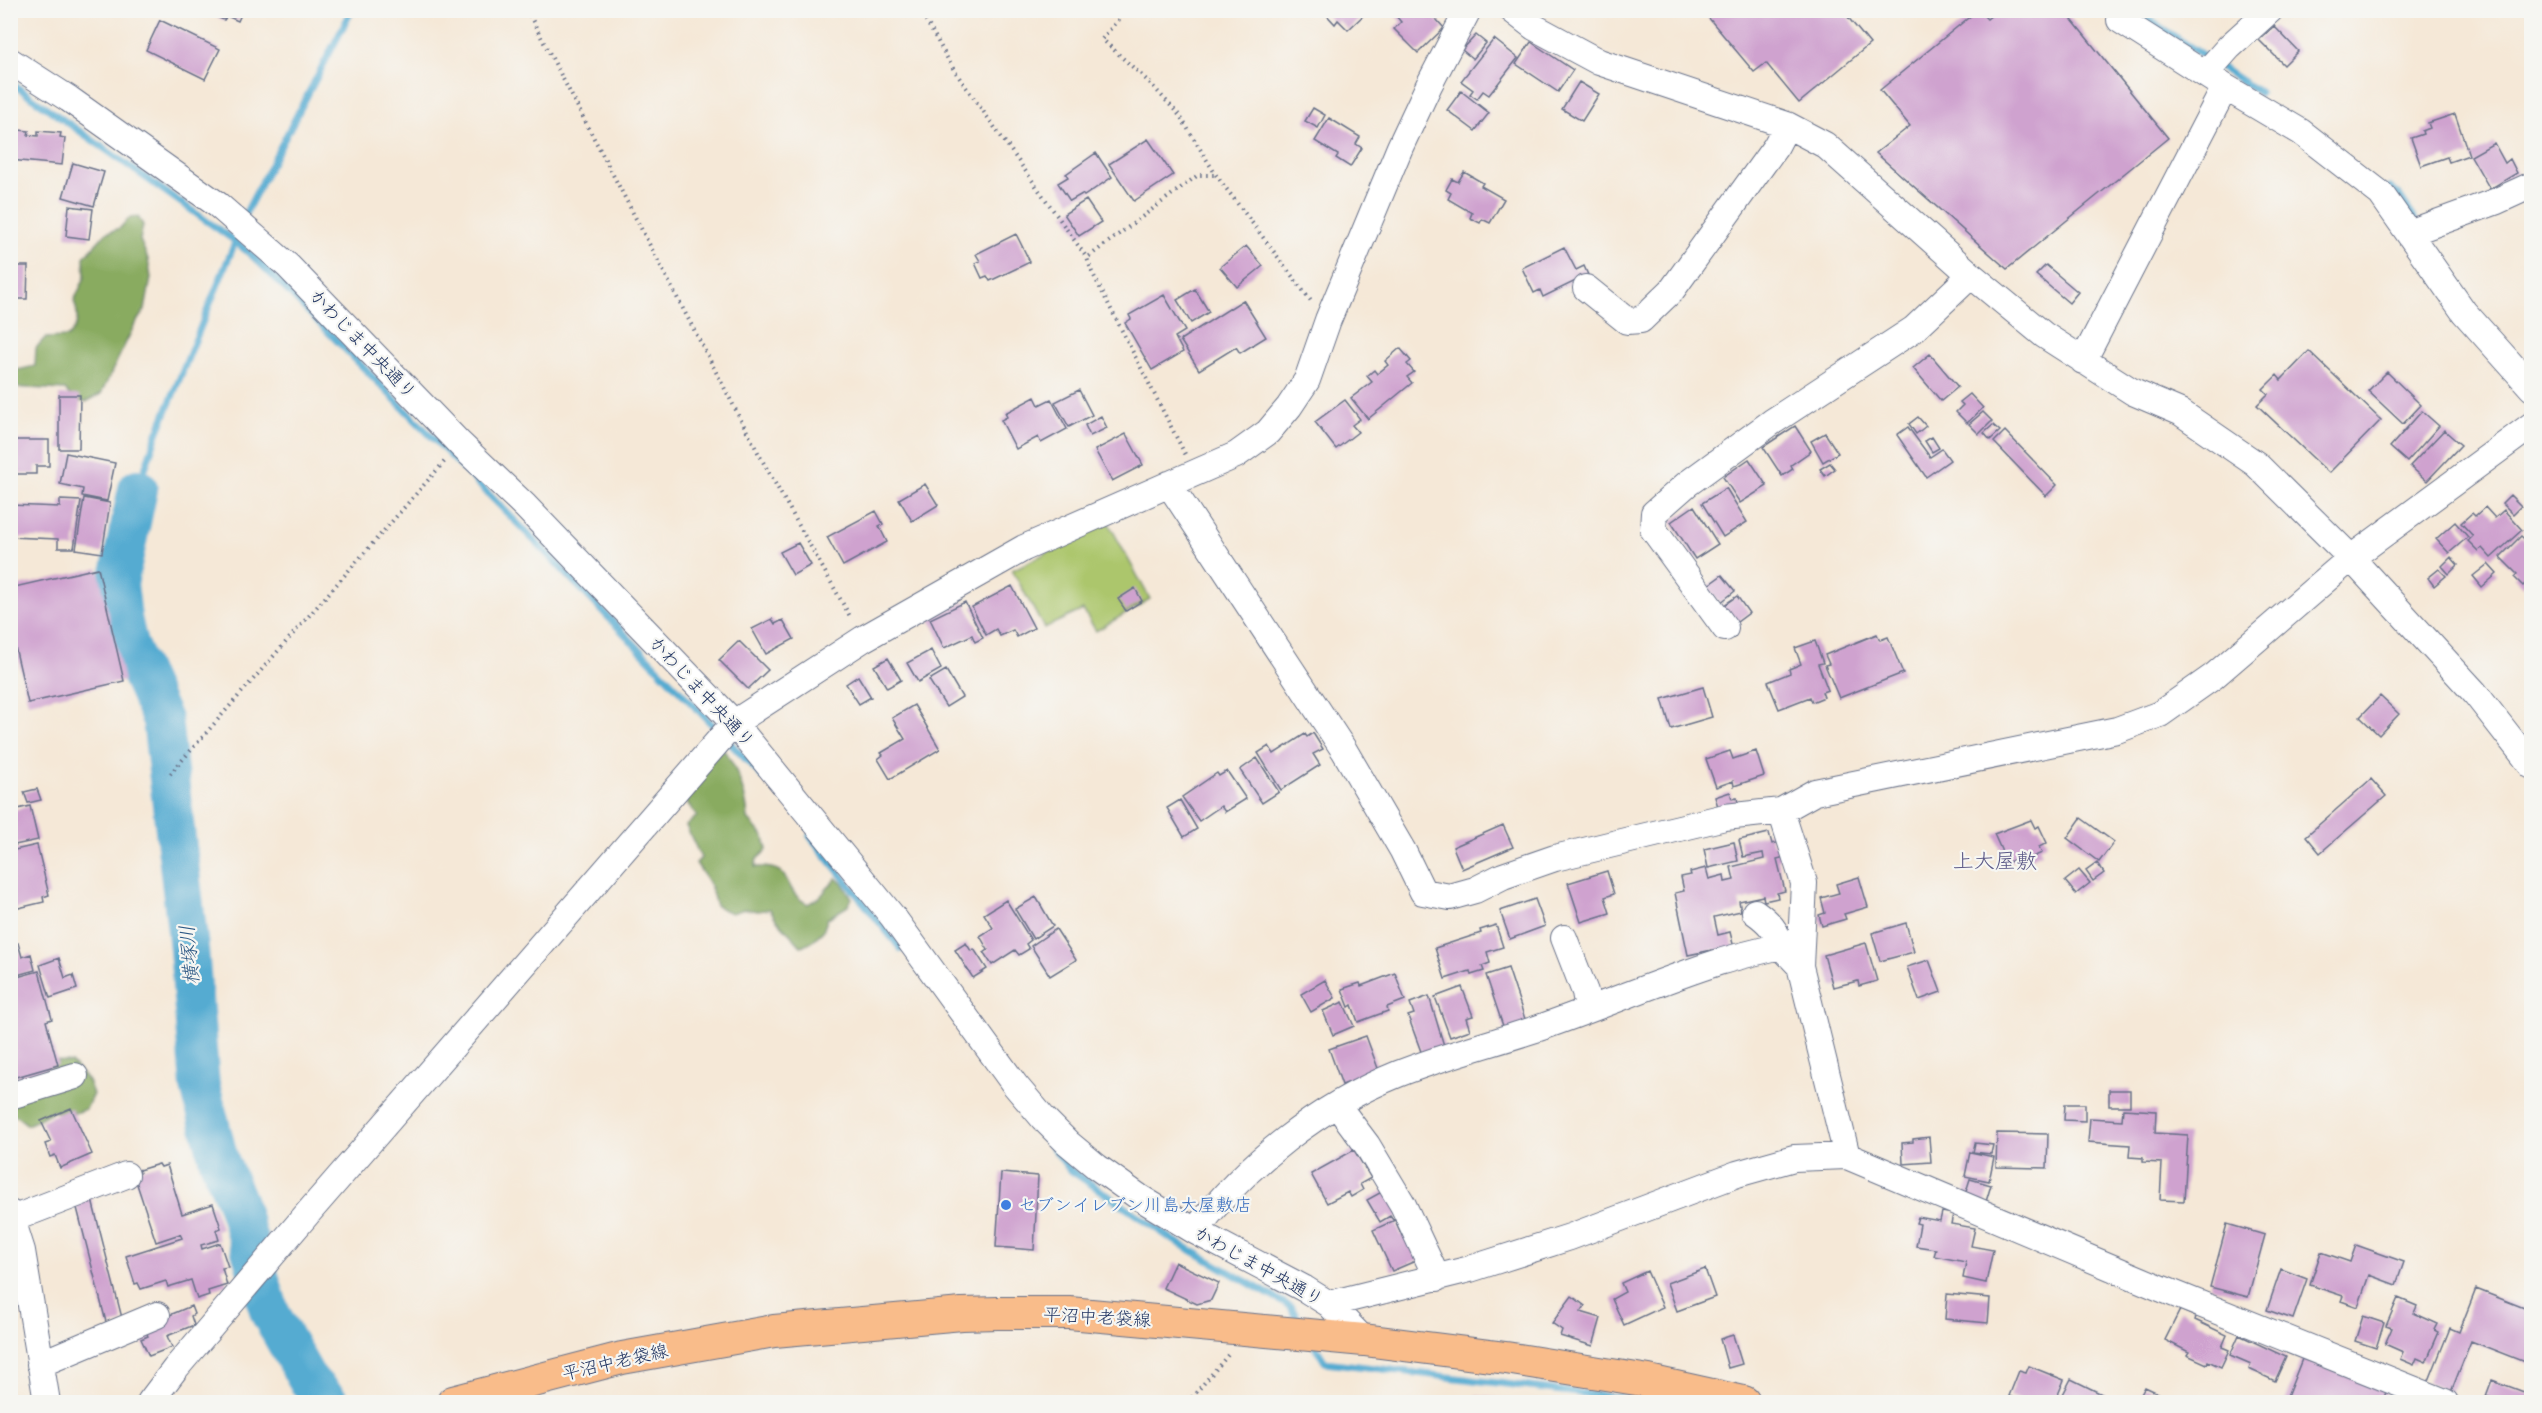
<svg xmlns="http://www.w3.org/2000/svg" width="2542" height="1413" font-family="'Comic Neue','Klee One',sans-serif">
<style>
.green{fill:#acc66c;stroke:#647a65;stroke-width:1.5}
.forest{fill:#89ab60;stroke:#526d5f;stroke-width:1.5}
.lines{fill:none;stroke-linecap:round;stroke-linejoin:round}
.stream{stroke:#54abd1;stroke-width:7}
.river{stroke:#54abd1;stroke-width:40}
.building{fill:#cfa2cf}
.minor-casing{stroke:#677088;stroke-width:28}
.major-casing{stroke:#677088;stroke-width:34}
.path{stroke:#677088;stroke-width:4;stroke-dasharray:1.5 4.5;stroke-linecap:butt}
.minor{stroke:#fff;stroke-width:26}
.major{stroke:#f9bc8a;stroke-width:32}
.shop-dot{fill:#3f7fe0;stroke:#f6f6f2;stroke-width:2}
.labels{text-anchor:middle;stroke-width:4.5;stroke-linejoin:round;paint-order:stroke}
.street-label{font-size:18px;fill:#1b2f5e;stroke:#f6f6f2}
.shop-label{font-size:18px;fill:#366cbe;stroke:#f6f6f2;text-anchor:start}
.water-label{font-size:20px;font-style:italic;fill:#2f5a86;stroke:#f6f6f2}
.quarter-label{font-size:21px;fill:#5a5786;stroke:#f6f6f2}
</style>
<rect width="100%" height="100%" fill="#f6f6f2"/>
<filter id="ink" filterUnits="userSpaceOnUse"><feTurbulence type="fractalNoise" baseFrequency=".0167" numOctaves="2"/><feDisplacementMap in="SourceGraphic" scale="12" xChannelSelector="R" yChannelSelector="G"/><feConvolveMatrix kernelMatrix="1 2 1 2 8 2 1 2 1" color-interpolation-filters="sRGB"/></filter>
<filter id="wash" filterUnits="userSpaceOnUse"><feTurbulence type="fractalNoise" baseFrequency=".008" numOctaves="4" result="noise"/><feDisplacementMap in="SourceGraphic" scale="24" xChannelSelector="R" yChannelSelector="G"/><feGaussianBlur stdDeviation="1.35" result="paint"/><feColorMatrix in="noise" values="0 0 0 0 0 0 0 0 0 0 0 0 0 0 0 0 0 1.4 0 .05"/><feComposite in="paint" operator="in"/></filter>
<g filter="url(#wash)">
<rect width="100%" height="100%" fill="#f5e8d7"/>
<path class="green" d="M1108 522 1150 599 1096 631 1083 610 1044 628 1012 570Z"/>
<path class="forest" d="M138 217 143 225 140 240 148 259 151 278 145 310 135 324 101 394 86 402 76 401 65 390 11 387 10 366 18 370 35 366 36 348 45 338 68 337C79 325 79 316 74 301L85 277 84 257 106 233 120 228 129 218Z
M723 749C737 767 747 796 748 819L764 837 767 850 757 859 755 867C798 865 779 890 808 904L820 897 836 878 843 884 852 898 848 906 828 918 823 931 811 942 801 946 776 919 770 909 758 911 745 909 731 913 716 906 710 885 696 863 701 858 686 826 697 816 685 800 694 789 688 782Z
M58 1061 72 1063 88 1081 93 1094 86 1109 69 1115 53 1111 28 1125 15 1115 11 1116 10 1081 18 1084 37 1082 45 1070Z"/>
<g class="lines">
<path class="stream" d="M2139 10 2140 14 2210 60
M2219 66 2260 93
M10 82 235 241 257 260 523 529 762 776
M2390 188 2399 196 2418 224
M243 218 352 10
M138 489 157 434 236 240
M810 836 901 949
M1041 1132 1069 1169 1173 1240 1291 1307 1301 1324
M1315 1346 1325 1362 1653 1402"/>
<path class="river" d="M138 489 118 584 122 618 128 645 162 720 189 948 200 1086 219 1161 237 1203 270 1313 307 1379 329 1402"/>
</g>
<g id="blocks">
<path class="building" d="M212 10H243L238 21 227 16 224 20 210 14Z
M1322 10H1369L1348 30 1338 20 1335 24Z
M1391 10H1428L1444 28 1418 53 1394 29 1401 22Z
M1702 10H1842L1870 44 1799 103 1766 63 1754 72Z
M1978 10 1987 19 1998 10H2064L2168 138 2007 269 1876 153 1910 126 1880 90Z
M2324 10H2356V12L2325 16Z
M160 20 220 49 205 79 146 50Z
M2274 26 2298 51 2284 65 2259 40Z
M1476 35 1486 43 1473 59 1462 50Z
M1494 39 1518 58 1489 95 1483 91 1477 99 1470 94 1473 90 1461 81Z
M1531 42 1573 70 1558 92 1516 64Z
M1579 82 1599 94 1582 121 1562 109Z
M1461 91 1489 113 1475 131 1447 110Z
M1313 108 1325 115 1318 128 1305 121Z
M2455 114 2469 155 2449 162 2447 157 2421 166 2411 138 2423 134 2422 131 2430 128 2428 123Z
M1329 118 1360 137 1356 144 1362 148 1350 167 1336 158 1338 155 1315 141Z
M18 130 29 131 28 135 38 136V131L61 133 60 137 65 138 62 165 10 160 13 137H17Z
M1148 139 1173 175 1134 201 1109 164Z
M2494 143 2505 163 2510 159 2517 173 2490 189 2471 156Z
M1096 153 1112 177 1084 196 1082 194 1070 201 1058 183 1068 177 1066 174Z
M73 163 104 172 94 206 63 197Z
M1464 172 1483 183 1481 186 1504 199 1490 223 1482 219 1480 223 1470 218 1472 213 1448 199 1451 193 1446 190 1452 179 1458 182Z
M1086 200 1101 222 1079 236 1064 214Z
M69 206 93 209 89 239 66 236Z
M1016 234 1030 262 990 281 987 276 982 278 975 263 980 261 976 254Z
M1246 246 1263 266 1237 287 1220 267Z
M1564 247 1576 270 1584 266 1588 275 1543 297 1540 290 1534 293 1522 268Z
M2046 265 2078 292 2069 303 2036 275Z
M12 266H28L27 299H11Z
M1195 289 1209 312 1191 323 1177 300Z
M1164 295 1185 331 1175 337 1183 352 1152 370 1125 323 1131 319 1129 315Z
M1243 300 1266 337 1240 353 1236 347 1199 370 1180 340Z
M1400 348 1411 361 1407 364 1414 372 1407 377 1412 383 1368 419 1351 398 1372 382 1367 376 1374 370 1377 374 1388 365 1385 361Z
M2309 351 2381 420 2329 473 2257 405 2268 394 2263 389 2277 375 2281 380Z
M1930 354 1958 387 1941 401 1913 368Z
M2387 372 2421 405 2403 424 2368 391Z
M1079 390 1092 415 1069 427 1055 402Z
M1970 394 1983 408 1967 423 1956 412 1963 405 1960 402Z
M59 395H80L79 449H59Z
M1035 397 1039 405 1051 399 1067 429 1041 443 1038 437 1016 449 1001 420 1007 417 1005 413Z
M1345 400 1360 419 1352 425 1358 432 1336 449 1315 422Z
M2422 411 2439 426 2407 462 2390 447Z
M1983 412 1992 421 1979 434 1969 424Z
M1101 416 1107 428 1090 436 1085 425Z
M1918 417 1926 426 1916 434 1909 424Z
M1993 425 2000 431 1990 440 1984 433Z
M1795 426 1811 451 1791 465 1793 469 1782 476 1763 447Z
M1908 427 1930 457 1942 449 1950 460 1926 477 1897 435Z
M2444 430 2461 445 2427 481 2410 466Z
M2005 431 2057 485 2046 496 1994 442Z
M1825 433 1838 453 1823 462 1811 441Z
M1126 434 1143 465 1112 481 1095 450Z
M1932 437 1939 448 1932 452 1925 441Z
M10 440H49V466H36V474H15V466H10Z
M66 453 115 463 107 501 82 496 83 489 60 484Z
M1749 459 1767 486 1740 503 1723 477Z
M1830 463 1835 469 1825 476 1820 469Z
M925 484 938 505 912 521 899 499Z
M1726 488 1747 522 1723 537 1702 503Z
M2510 495 2521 506 2513 514 2502 503Z
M84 498 110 503 102 553 76 549Z
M60 500 81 501 74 548H58V539L10 537V505L60 507Z
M1694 506 1718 544 1695 559 1671 522Z
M2485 507 2495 518 2504 510 2522 530 2491 558 2482 548 2478 551 2468 541 2473 536 2461 523 2472 513 2475 516Z
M876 511 883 524 879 526 887 542 843 566 827 537Z
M2455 522 2468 537 2449 553 2436 539Z
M2521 536 2532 546V588L2526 583 2523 586 2514 577 2517 574 2500 557Z
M798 543 811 565 793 575 780 552Z
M2451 557 2458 565 2449 574 2442 566Z
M2488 564 2497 574 2482 587 2473 576Z
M98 568 124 681 28 703 10 625V588Z
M2439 569 2446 576 2434 586 2428 578Z
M1722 575 1735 591 1720 603 1707 586Z
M1012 586 1034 628 1017 637 1013 630 1000 636 996 629 986 635 972 607Z
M1135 588 1142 601 1126 611 1118 599Z
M1737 596 1749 613 1733 625 1720 608Z
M965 602 983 638 975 642 972 635 944 648 930 619Z
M772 619 775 624 783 620 794 639 766 654 752 629Z
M1877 634 1880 640 1888 637 1903 673 1839 698 1825 665 1829 664 1825 655Z
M739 641 768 670 748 689 719 660Z
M1815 641 1823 663 1818 664 1828 690 1822 692 1824 697 1812 702 1810 697 1779 709 1768 682 1790 673 1789 669 1801 664 1795 648Z
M931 650 941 669 918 682 907 663Z
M888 658 901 680 887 688 874 666Z
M946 670 962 697 946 707 929 680Z
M858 676 871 697 859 704 846 684Z
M1703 687 1712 717 1671 729 1662 699Z
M2380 696 2399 714 2379 735 2360 717Z
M914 705 940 749 890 779 878 759 883 755 881 753 905 739 892 718Z
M1313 733 1323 749 1313 754 1320 765 1281 790 1258 753 1269 746 1274 754 1305 734 1307 737Z
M1730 751 1733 759 1756 751 1764 776 1734 786 1733 781 1716 787 1706 759Z
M1257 758 1279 792 1262 803 1240 770Z
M1227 771 1246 799 1225 812 1221 806 1199 821 1182 797 1217 773 1219 776Z
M2371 779 2386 796 2320 853 2306 836Z
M37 789 41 800 28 803 24 792Z
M1730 792 1732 799 1737 798 1739 807 1720 813 1715 797Z
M1180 800 1197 829 1184 837 1167 808Z
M30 806 38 840 10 846V811Z
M2081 818 2114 842 2099 862 2067 838Z
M2031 820 2035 828 2039 826 2047 843 2039 847 2042 853 2019 863 2017 858 2007 863 1994 834Z
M1503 825 1513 847 1462 869 1453 847Z
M1769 833 1772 844 1782 842 1785 857 1777 859 1785 891 1777 893 1778 898 1764 901 1763 896 1739 901 1741 911 1714 917 1718 935 1730 932 1735 952 1719 956 1717 949 1688 955 1675 893 1684 891 1681 877 1691 875 1690 872 1706 868 1709 879 1724 875 1725 882 1734 880 1731 867 1764 859 1763 853 1743 857 1739 840Z
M1734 842 1738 861 1708 868 1704 849Z
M37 845 49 895 43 897 44 902 10 910V851Z
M2097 863 2104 873 2093 881 2086 871Z
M2079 870 2090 883 2076 894 2065 881Z
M1607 871 1614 894 1605 897 1610 913 1581 922 1568 883Z
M1859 877 1868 907 1844 914 1846 919 1822 926 1819 915 1825 913 1821 898 1839 893 1836 884Z
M1036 897 1053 926 1033 939 1015 909Z
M1535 899 1545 926 1510 939 1500 911Z
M1006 900 1031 940 1026 944 1029 949 1019 955 1015 950 992 965 984 953 988 950 980 936 993 928 984 914Z
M1906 923 1914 952 1880 961 1872 933Z
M1496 925 1503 947 1487 952 1490 963 1482 966 1484 971 1471 975 1470 971 1445 979 1435 948 1481 933 1480 930Z
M1056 929 1076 960 1050 976 1031 946Z
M18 943 22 957 31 954 35 970 10 977V945Z
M966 943 971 951 974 949 987 969 973 978 955 950Z
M1866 943 1877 981 1859 986 1858 981 1833 987 1824 955Z
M59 958 65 978 73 975 77 989 50 998 40 965Z
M1929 960 1941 992 1919 1000 1907 967Z
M1508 968 1527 1025 1505 1032 1486 975Z
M39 971 52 1019 46 1021 58 1065 16 1077 10 1059V979Z
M1395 973 1405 1000 1387 1007 1388 1011 1358 1022 1352 1005 1349 1007 1342 989 1360 983 1361 986Z
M1325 980 1335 998 1311 1012 1301 994Z
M1462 987 1473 1016 1466 1018 1470 1030 1450 1037 1435 997Z
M1429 996 1445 1049 1423 1057 1408 1016 1414 1014 1410 1003Z
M1343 1002 1354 1026 1333 1035 1323 1011Z
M1366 1036 1379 1071 1342 1085 1329 1049Z
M2109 1090H2130V1106H2109Z
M2065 1104H2085V1121L2064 1120Z
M71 1108 92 1154 60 1168 55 1155 50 1157 45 1144 51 1142 41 1121Z
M2123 1109 2156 1111 2155 1133 2188 1135 2184 1201 2160 1200 2162 1163 2143 1162V1158L2129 1157 2130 1145 2088 1142 2090 1118 2122 1120Z
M1997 1133 2048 1134 2047 1168 1996 1167Z
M1929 1137 1931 1162 1903 1164 1902 1143 1913 1142V1139Z
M1975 1143 1993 1145 1991 1154 1973 1152Z
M1354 1150 1371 1178 1360 1184 1363 1190 1351 1197 1348 1192 1327 1203 1311 1174Z
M1970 1152 1994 1157 1989 1181 1965 1176Z
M159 1164 161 1167 167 1165 182 1214 213 1204 221 1228 216 1230 219 1240 201 1245 202 1249 220 1243 228 1267 222 1268 227 1285 208 1291 209 1295 197 1299 191 1280 168 1287 166 1281 141 1289 138 1283 135 1284 126 1256 182 1238 180 1234 156 1242 134 1175 140 1173 139 1170Z
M1001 1173 1038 1176 1034 1250 996 1247Z
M1970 1179 1991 1185 1985 1205 1964 1198Z
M1387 1189 1401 1215 1393 1220 1390 1216 1380 1222 1367 1200Z
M91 1196 123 1322 107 1326 75 1200Z
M1942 1212 1953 1214 1951 1224 1975 1228 1971 1246 1993 1250 1986 1283 1963 1278 1966 1262 1934 1256 1936 1249 1916 1246 1920 1224 1916 1223 1918 1217 1940 1221Z
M1395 1220 1402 1236 1408 1233 1420 1259 1392 1271 1373 1230Z
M2227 1224 2265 1235 2248 1297 2210 1287Z
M2356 1245 2404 1262 2396 1285 2369 1275 2358 1307 2341 1301 2343 1296 2310 1285 2321 1252 2350 1262Z
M1175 1262 1219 1283 1211 1300 1197 1304 1163 1288Z
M1705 1269 1715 1297 1677 1311 1667 1283Z
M2281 1269 2307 1279 2293 1319 2267 1310Z
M1647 1271 1663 1307 1624 1325 1612 1299 1625 1292 1621 1283Z
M2476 1289 2532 1311V1365L2471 1341 2451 1392 2428 1383 2450 1328 2459 1332Z
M1947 1294 1990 1298 1988 1323 1945 1319Z
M1572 1296 1585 1306 1581 1312 1601 1318 1593 1346 1560 1336 1562 1330 1552 1323Z
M2398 1298 2417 1306 2414 1313 2438 1324 2435 1330 2439 1332 2426 1362 2417 1358 2414 1365 2400 1359 2403 1352 2385 1344 2392 1328 2386 1326Z
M191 1306 194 1314 191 1316 194 1325 167 1336 172 1347 149 1356 141 1339 148 1336 144 1326Z
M2180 1310 2196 1317 2195 1320 2227 1335 2222 1347 2229 1350 2221 1367 2208 1361 2207 1364 2187 1355 2189 1352 2165 1340Z
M2363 1316 2384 1323 2376 1348 2355 1341Z
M1733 1335 1742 1364 1728 1368 1720 1339Z
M2239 1335 2286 1357 2275 1381 2249 1369 2251 1364 2230 1355Z
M2302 1359 2387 1390 2382 1402H2285Z
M2029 1366 2064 1380 2055 1402H2026L2009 1396 2019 1371 2026 1373Z
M2071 1379 2118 1402H2059Z
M2492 1380 2532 1395V1402H2503L2486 1396Z
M2145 1387 2171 1399 2169 1402H2137Z
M1476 1396 1521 1401 1520 1402H1475Z"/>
</g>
</g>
<g filter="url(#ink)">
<use href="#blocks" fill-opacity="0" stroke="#677088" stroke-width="1.5"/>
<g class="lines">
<defs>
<path id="minor" d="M1512 10 1534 27 1599 62 1787 125 1825 145 1971 275 2044 335 2133 392 2180 412 2256 464 2351 558 2475 693 2532 766
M2120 10V20L2225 87 2301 132 2381 194 2464 312 2532 388
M10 61 69 99 218 205 288 266 460 444 525 506 734 723 893 917 1015 1085 1043 1118 1068 1143 1097 1167 1139 1197 1195 1231 1305 1289 1329 1304 1364 1340
M2205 74 2229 47 2270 10
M2409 233 2497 201 2532 185
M1586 288 1627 321 1641 320 1672 290 1776 146 1787 125
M2083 361 2225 87
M1169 484 1344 750 1403 851 1423 892 1450 897 1475 890 1503 876 1555 858 1725 817 1781 811 1815 792 2117 730 2160 714 2214 676 2351 558 2532 425
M1725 628 1653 529 1654 513 1687 484 1772 422 1914 329 1971 275
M1781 811 1804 883 1800 966 1847 1156
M1755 912C1769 922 1776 930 1781 946
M1564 938 1585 992 1588 1009
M10 1096 75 1076
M1337 1105 1367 1145 1403 1205 1437 1278
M10 1213 22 1251 47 1402
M12 1219 126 1175
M1195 1231C1246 1164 1319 1106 1398 1074 1443 1056 1490 1044 1536 1029 1597 1008 1657 982 1719 962 1739 956 1760 951 1781 946L1800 966
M1329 1304 1470 1269 1570 1237 1737 1174 1794 1158 1847 1156 2160 1288 2445 1402
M40 1364 157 1315
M150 1402 175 1369 308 1213 734 723 863 639 1024 548 1236 455 1268 432 1289 407 1307 380 1328 320 1400 147 1429 85 1468 10"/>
<path id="major" d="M453 1402 622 1358 774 1331 962 1314 998 1313H1069L1364 1340 1506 1358 1649 1381 1744 1402"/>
</defs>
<use href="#minor" class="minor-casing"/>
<use href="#major" class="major-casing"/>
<path class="path" d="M527 10 762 460 851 618
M920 10 954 70 1087 258
M1126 10 1102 39 1150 83 1180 116 1216 175 1311 301
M1185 454 1092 272 1087 258 1198 175H1216
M170 774 445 461
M1188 1402 1228 1355"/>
<use href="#minor" class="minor"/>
<use href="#major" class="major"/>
</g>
</g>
<circle class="shop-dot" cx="1006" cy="1205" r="6"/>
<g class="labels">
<g class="street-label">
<text transform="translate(363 344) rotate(46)" y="6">かわじま中央通り</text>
<text transform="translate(702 692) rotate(47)" y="6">かわじま中央通り</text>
<text transform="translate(1259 1266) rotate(29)" y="6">かわじま中央通り</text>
<text transform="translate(1097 1317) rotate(3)" y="6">平沼中老袋線</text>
<text transform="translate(615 1362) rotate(-13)" y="6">平沼中老袋線</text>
</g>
<g class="shop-label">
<text x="1018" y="1211">セブンイレブン川島大屋敷店</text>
</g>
<g class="water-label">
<text transform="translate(189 955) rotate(-95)" y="7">横塚川</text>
</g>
<g class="quarter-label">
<text x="1995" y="868">上大屋敷</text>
</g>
</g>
<rect width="2542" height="1413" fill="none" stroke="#f6f6f2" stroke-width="36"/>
</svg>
